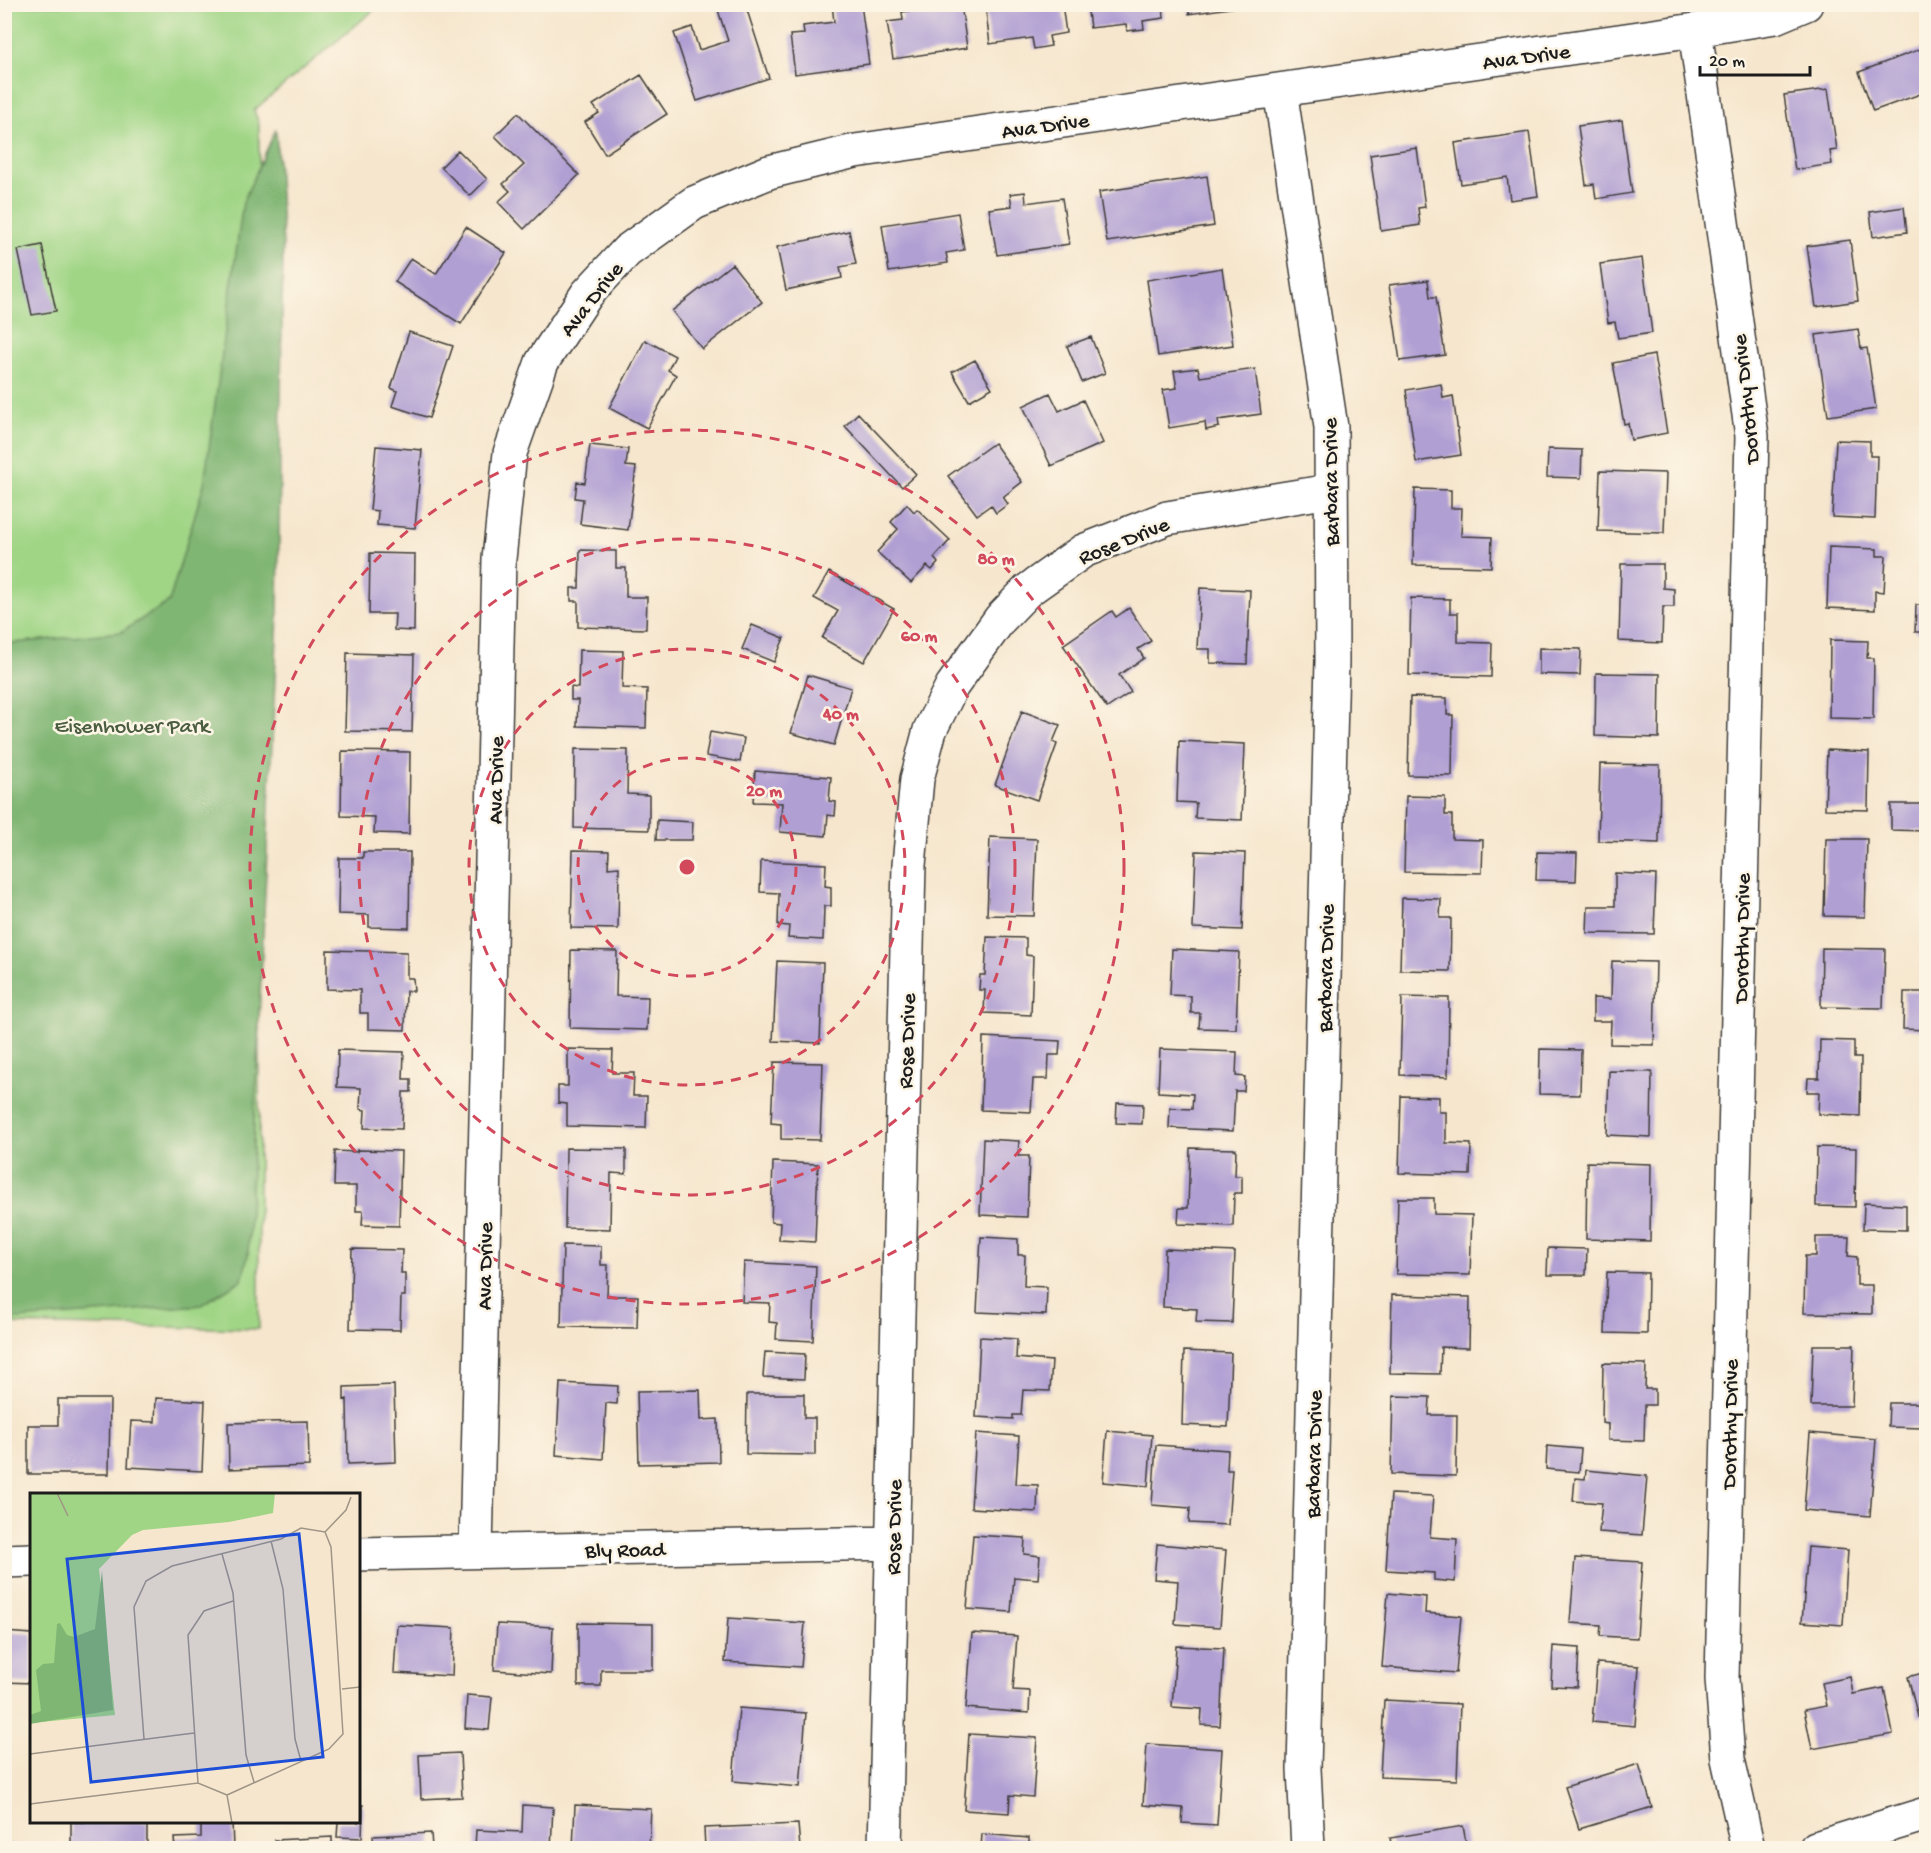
<svg xmlns="http://www.w3.org/2000/svg" width="1931" height="1853" font-family="'Gochi Hand',sans-serif">
<style>
.green{fill:#a0d586;stroke:#5e7851;stroke-width:1.5}
.forest{fill:#80b673;stroke:#4e6948;stroke-width:1.5}
.building{fill:#b09fd3}
.lines{fill:none;stroke-linecap:round;stroke-linejoin:round}
.street-casing{stroke:#3d3a37;stroke-width:36}
.street{stroke:#fff;stroke-width:33}
.ring{fill:none;stroke:#d1495b;stroke-width:3;stroke-dasharray:10 8}
.labels{text-anchor:middle;stroke-width:5;stroke-linejoin:round;paint-order:stroke}
.street-label{font-size:22px;fill:#1c1c1c;stroke:#fcf5e5}
.park-label{font-size:22px;fill:#4a5d41;stroke:#fcf5e5}
.inset-road{fill:none;stroke:#9f9586;stroke-width:1.5}
.view{fill:#1d4ed8;fill-opacity:0.15;stroke:#1d4ed8;stroke-width:3}
.inset-edge{fill:none;stroke:#1c1c1c;stroke-width:3}
.centre{fill:#d1495b;stroke:#fcf5e5;stroke-width:3}
.ring-label{font-size:18px;text-anchor:middle;font-weight:bold;fill:#d1495b;stroke:#fcf5e5;stroke-width:5;stroke-linejoin:round;paint-order:stroke}
</style>
<rect width="100%" height="100%" fill="#fcf5e5"/>
<filter id="ink" filterUnits="userSpaceOnUse"><feTurbulence type="fractalNoise" baseFrequency=".0167" numOctaves="2"/><feDisplacementMap in="SourceGraphic" scale="12" xChannelSelector="R" yChannelSelector="G"/><feConvolveMatrix kernelMatrix="1 2 1 2 8 2 1 2 1" color-interpolation-filters="sRGB"/></filter>
<filter id="wash" filterUnits="userSpaceOnUse"><feTurbulence type="fractalNoise" baseFrequency=".008" numOctaves="4" result="noise"/><feDisplacementMap in="SourceGraphic" scale="24" xChannelSelector="R" yChannelSelector="G"/><feGaussianBlur stdDeviation="1.35" result="paint"/><feColorMatrix in="noise" values="0 0 0 0 0 0 0 0 0 0 0 0 0 0 0 0 0 1.4 0 .05"/><feComposite in="paint" operator="in"/></filter>
<g filter="url(#wash)">
<rect width="100%" height="100%" fill="#f6e6cd"/>
<path class="green" d="M5 5H380L254 110 259 124V1329L5 1324Z"/>
<path class="forest" d="M276 129 283 245 278 616 248 1255 242 1280 201 1305 5 1320V644L121 632 169 602 204 484 243 202Z"/>
<g id="blocks">
<path class="building" d="M716 4H745L769 78 697 101 674 33 692 27 699 50 728 41Z
M832 4H861L869 64 795 74 790 35 804 34 803 26 834 22Z
M952 4H961L967 48 893 59 887 22 903 20 902 12Z
M1062 4 1066 33 1049 36 1051 46 1034 49 1032 38 990 44 985 5Z
M1087 4H1163L1164 18 1143 21 1144 29 1127 31 1126 24 1090 28Z
M1188 4H1243L1244 6 1189 14Z
M1926 47V92L1873 111 1859 72Z
M641 75 667 114 605 154 585 122 599 113 593 105Z
M1828 89 1837 150 1830 151 1832 164 1795 170 1784 95Z
M518 113 579 175 524 229 498 202 510 191 503 184 524 165 495 136Z
M1622 120 1632 193 1596 199 1594 184 1586 185 1578 126Z
M1529 132 1538 196 1510 200 1507 177 1461 184 1455 143Z
M1417 148 1425 207 1418 208 1420 225 1381 231 1370 155Z
M458 150 487 179 470 196 441 167Z
M1207 176 1214 226 1107 242 1099 192Z
M1025 192 1026 203 1062 198 1069 244 997 255 989 209 1012 206 1010 194Z
M1904 207 1907 232 1873 237 1870 212Z
M958 213 964 250 946 253 948 263 889 272 882 225Z
M466 227 506 253 461 324 395 282 411 258 436 274Z
M849 231 856 264 840 267 842 278 786 290 777 247Z
M1850 240 1858 301 1816 307 1807 246Z
M42 245 56 311 32 315 18 250Z
M1642 258 1652 333 1618 338 1615 322 1608 323 1600 264Z
M732 264 762 302 702 349 672 311Z
M1222 268 1233 345 1158 356 1147 280Z
M1428 280 1430 297H1436L1445 355 1400 361 1389 285Z
M1858 329 1861 349 1867 348 1876 409 1828 416 1816 335Z
M409 332 453 346 429 418 392 406 397 391 391 388Z
M1091 337 1105 373 1082 382 1067 346Z
M645 340 675 356 668 370 676 375 647 428 609 408Z
M1654 355 1667 433 1631 440 1628 423 1624 424 1613 363Z
M975 360 992 388 969 401 952 372Z
M1198 368 1200 377 1255 369 1261 414 1218 420 1219 427 1206 430 1205 422 1169 428 1163 390 1177 388 1174 371Z
M1441 384 1443 398 1453 396 1461 455 1416 462 1406 390Z
M1050 393 1059 411 1083 400 1103 443 1051 466 1023 406Z
M858 413 916 474 902 487 845 426Z
M1836 440 1870 441V456H1877L1875 519 1832 517Z
M994 443 1022 482 1003 497 1008 504 996 513 991 505 977 515 948 476Z
M590 445 628 449 626 466 636 467 628 530 580 524 583 499 575 498 577 482 585 483Z
M376 446 422 450 415 528 377 525 378 511 370 510Z
M1548 449 1582 450 1581 478 1547 477Z
M1600 471 1666 473 1664 533 1598 531Z
M1415 489 1451 490V508H1462L1461 536 1492 537 1491 567 1413 565Z
M907 504 914 512 917 509 950 540 934 558 938 563 932 570 927 566 911 583 877 552 898 529 891 522Z
M1829 547 1877 549V556H1886L1884 592 1875 591V610L1827 608Z
M580 550 616 551V568H626V597H647L646 629 578 627V601H571V588H579Z
M370 553 415 554 414 631 394 630 395 614H369Z
M1621 564H1663V588L1674 589V607H1663L1662 643 1619 641Z
M829 572 894 609 864 662 822 638 838 611 814 598Z
M1200 588 1250 590 1247 664 1210 663V649H1197Z
M1411 598 1450 599V613H1458V642L1492 643 1491 677 1409 675Z
M1916 605H1926V632H1915Z
M1129 608 1151 641 1138 649 1144 658 1119 675 1131 692 1107 708 1063 645 1112 611 1116 617Z
M752 625 784 638 774 662 742 649Z
M1830 640 1868 641 1867 658H1874L1873 719 1829 718Z
M1539 648 1581 649 1580 675 1539 674Z
M579 650 623 651 622 688 647 689 646 728 577 726 578 700H571V687L578 688Z
M347 653 414 655 412 732 345 731Z
M1596 673 1660 674 1659 738 1595 736Z
M808 675 851 688 834 745 791 733Z
M1410 697 1447 698V715H1453L1452 776 1408 775Z
M1022 711 1060 725 1053 742 1057 744 1037 800 995 785Z
M710 732 744 738 740 762 706 756Z
M1179 741 1245 744 1242 820 1195 818 1196 803 1177 802Z
M575 749 628 750 627 794 649 795V830L574 828Z
M1827 750 1869 752 1868 810 1825 809Z
M342 751 410 752 409 834 374 833 375 817 341 816Z
M1600 764 1660 765 1659 843 1598 841Z
M755 771 831 777 829 801 836 802 835 816 828 815 826 836 780 832 782 803 753 802Z
M1406 796 1445 797V815H1452V839L1483 840 1482 873 1404 872Z
M1891 804H1926V831L1891 830Z
M657 820 693 822 692 840H656Z
M990 837 1037 839 1034 916 987 915Z
M1826 839H1867L1865 917 1824 916Z
M573 850 609 851 608 868 619 867 618 929 571 928Z
M1196 851 1245 853 1242 930 1193 928Z
M363 852H410L409 928 369 927V915L338 914 339 858H363Z
M1537 852 1577 853 1576 881 1536 880Z
M761 861 826 864 825 886 831 887V906H824L823 940 788 938 789 926 778 925 779 893 760 892Z
M1615 873 1656 875 1654 934 1587 933 1588 906H1615Z
M1402 898 1441 899 1440 918H1451L1450 971 1400 970Z
M987 937 1026 938V955L1033 956 1031 1015 984 1013 985 990H979L980 975H985Z
M1822 948 1885 949 1883 1008 1821 1007Z
M1172 949 1239 952 1236 1029 1199 1028 1200 1013H1191V996L1170 995Z
M327 950 407 952V978H413L414 991H406L405 1030 368 1029V1013H360V990L327 989Z
M571 950 617 951 616 996 648 997 647 1030 570 1028Z
M777 961 823 963 820 1043 773 1041Z
M1612 961 1656 962 1654 1045 1610 1044 1611 1021H1593V998L1611 999Z
M1904 992H1926V1030L1903 1029Z
M1402 997 1449 998 1448 1077 1400 1075Z
M983 1037 1060 1041 1059 1055H1049L1048 1079H1033L1031 1112 981 1110Z
M1820 1040 1854 1041V1058H1861L1860 1116 1818 1114 1819 1092H1807L1808 1078H1819Z
M568 1049 613 1050 612 1073H634L633 1096H647L646 1128 567 1126V1104L558 1103V1086H568Z
M1160 1049 1237 1052 1236 1076 1245 1077 1244 1091H1235L1233 1131 1169 1128 1170 1108 1192 1109 1193 1094 1158 1092Z
M1540 1049 1581 1050 1580 1095 1539 1094Z
M338 1050 404 1052 403 1079H411V1092H403L402 1129 364 1128 365 1110 360 1109 361 1088 337 1087Z
M774 1062 823 1063 820 1140 781 1139V1124L771 1123Z
M1609 1071 1652 1072 1651 1137 1607 1135Z
M1401 1096 1439 1097V1112H1446V1143L1471 1144 1470 1175 1399 1173Z
M1117 1103 1143 1104 1142 1124 1116 1123Z
M983 1139 1019 1141 1018 1156H1029L1027 1217 980 1215Z
M1817 1147 1856 1148 1855 1207 1816 1206Z
M566 1148 626 1149V1174L611 1173 610 1229 565 1228Z
M1190 1148 1236 1149 1235 1176H1242V1193H1234L1233 1226 1178 1224 1179 1208H1188Z
M357 1150 401 1151 399 1226 362 1225 363 1211H356V1186H334L335 1151 357 1152Z
M773 1162 818 1164 815 1242 779 1240 780 1223 771 1222Z
M1587 1162 1651 1164 1650 1241 1586 1239Z
M1398 1198H1434V1214L1472 1215 1470 1275 1396 1274Z
M1864 1203 1906 1205V1230L1863 1229Z
M981 1237 1018 1239V1255H1025L1024 1286 1047 1287 1046 1315 977 1312Z
M1816 1237H1849L1848 1256 1857 1257V1285H1872V1314L1804 1313 1805 1256H1816Z
M563 1245 601 1246V1265H608L607 1296H638L637 1328 561 1327Z
M1548 1248 1587 1249 1586 1275H1547Z
M352 1249 402 1250 401 1273H405V1296H401L400 1330 350 1329Z
M1165 1249 1235 1252 1232 1323 1196 1322 1197 1309 1163 1307Z
M744 1262 816 1266 813 1341 776 1339 777 1323 769 1322 770 1303 742 1302Z
M1607 1272 1648 1273 1647 1334 1605 1333Z
M1392 1295 1470 1297 1469 1348 1441 1347 1440 1374 1390 1373Z
M980 1337 1017 1339 1016 1358 1052 1361 1050 1391 1023 1390 1021 1415H1013V1419L976 1417Z
M1813 1345H1854L1852 1406H1811Z
M1184 1351 1231 1353 1228 1427 1182 1425Z
M765 1352 805 1354 804 1379 763 1377Z
M1603 1363 1646 1364 1645 1389H1655V1405H1645L1644 1441 1608 1440V1424L1602 1423Z
M560 1383 618 1386 617 1404 606 1403 603 1459 556 1455Z
M394 1385 396 1462 348 1464 347 1399 344 1400V1387Z
M700 1390 701 1420 718 1419 719 1462 639 1464 637 1391Z
M747 1394H804V1418H815V1455L746 1454Z
M1393 1396 1430 1397 1429 1415H1457L1456 1476 1391 1474Z
M156 1398 205 1401 202 1471 128 1467 131 1421 155 1422Z
M58 1399H110L109 1474H28V1425H58Z
M1889 1403H1924L1923 1428 1888 1427Z
M308 1421 309 1466 229 1469 228 1423Z
M1107 1431 1152 1435 1148 1486 1103 1482Z
M976 1433 1019 1436 1016 1484 1038 1485 1037 1512 971 1508Z
M1810 1433 1876 1439 1870 1516 1804 1510Z
M1156 1445 1228 1450 1227 1470H1232L1228 1525 1189 1523 1190 1508 1152 1505Z
M1547 1446 1581 1449 1579 1472 1546 1469Z
M1586 1470 1647 1476 1642 1535 1599 1532 1602 1503 1573 1501 1575 1478 1585 1479Z
M1391 1494 1433 1496 1430 1537 1457 1539 1455 1582 1434 1580V1573L1386 1570Z
M973 1535 1025 1538 1024 1554 1040 1556 1038 1579 1014 1577 1011 1612 967 1609Z
M1157 1544 1226 1550 1220 1627 1175 1624 1178 1581 1154 1579Z
M1808 1547 1848 1550 1843 1625 1802 1622Z
M1575 1558 1642 1562 1637 1638 1600 1636 1601 1625 1570 1623Z
M1388 1593 1426 1597 1425 1613 1461 1616 1456 1673 1382 1667Z
M728 1618 805 1623 801 1667 725 1662Z
M578 1623 653 1624V1670H601V1686H578Z
M497 1624 553 1627 551 1674 494 1670Z
M397 1625 454 1628 452 1676 394 1673Z
M4 1632 32 1634V1683L4 1682Z
M972 1633 1017 1636 1013 1690 1030 1691 1029 1713 966 1708Z
M1176 1646 1224 1648 1220 1726 1201 1725 1202 1709 1172 1707Z
M1553 1646 1579 1648 1577 1687 1551 1686Z
M1597 1663 1639 1666 1635 1726 1592 1722Z
M1926 1672V1715L1918 1717 1908 1677Z
M1850 1677 1853 1694 1884 1688 1893 1734 1812 1749 1804 1710 1827 1706 1822 1683Z
M467 1695 492 1697 489 1730 465 1728Z
M1384 1700 1460 1704 1457 1780 1380 1777Z
M739 1708 806 1713 800 1787 733 1781Z
M969 1734 1037 1738 1033 1797 1010 1795 1009 1813 964 1810Z
M1147 1744 1222 1749 1217 1825 1182 1823 1183 1808 1143 1805Z
M460 1753 462 1797 421 1799 419 1755Z
M1639 1764 1652 1807 1579 1829 1565 1787Z
M358 1805H363L362 1838 337 1837 338 1822H358Z
M523 1805 553 1807 551 1848H475L476 1830 522 1832Z
M575 1805 651 1809 649 1848H573Z
M71 1822H147V1848H71Z
M201 1822H232L233 1848H175L174 1838 201 1837Z
M798 1824 800 1848H705L704 1828Z
M1463 1826 1467 1848H1392L1390 1838Z
M431 1833 432 1848H374L373 1836Z
M982 1834 1029 1838V1848H981Z
M332 1837V1848H276L275 1840Z
M4 1844 34 1846V1848H4Z"/>
</g>
</g>
<g filter="url(#ink)">
<use href="#blocks" fill-opacity="0" stroke="#3d3a37" stroke-width="1.5"/>
<g class="lines">
<defs>
<path id="street" d="M1695 30 1752 436 1722 1679 1728 1759 1748 1848
M1280 90 1331 427 1332 661 1304 1769 1308 1848
M476 1551 499 559 510 453 542 362 587 294 627 251 694 203 769 172 855 151 1695 30 1775 17 1806 4
M358 1554 891 1543
M4 1561 32 1560
M885 1848 909 865 917 779 930 730 952 686 1000 619 1028 590 1083 551 1167 518 1330 491
M1816 1848 1926 1814"/>
</defs>
<use href="#street" class="street-casing"/>
<use href="#street" class="street"/>
</g>
</g>
<g class="ring">
<circle cx="687" cy="867" r="109"/>
<circle cx="687" cy="867" r="218"/>
<circle cx="687" cy="867" r="328"/>
<circle cx="687" cy="867" r="437"/>
</g>
<g class="labels">
<g class="street-label">
<text transform="translate(1526 55) rotate(-8)" y="8">Ava Drive</text>
<text transform="translate(1045 124) rotate(-8)" y="8">Ava Drive</text>
<text transform="translate(590 298) rotate(-52)" y="8">Ava Drive</text>
<text transform="translate(1744 399) rotate(-96)" y="8">Dorothy Drive</text>
<text transform="translate(1329 482) rotate(-91)" y="8">Barbara Drive</text>
<text transform="translate(1123 539) rotate(-22)" y="8">Rose Drive</text>
<text transform="translate(494 780) rotate(-89)" y="8">Ava Drive</text>
<text transform="translate(1740 938) rotate(-89)" y="8">Dorothy Drive</text>
<text transform="translate(1324 968) rotate(-89)" y="8">Barbara Drive</text>
<text transform="translate(905 1041) rotate(-88)" y="8">Rose Drive</text>
<text transform="translate(483 1266) rotate(-89)" y="8">Ava Drive</text>
<text transform="translate(1728 1424) rotate(-89)" y="8">Dorothy Drive</text>
<text transform="translate(1312 1454) rotate(-89)" y="8">Barbara Drive</text>
<text transform="translate(892 1527) rotate(-89)" y="8">Rose Drive</text>
<text transform="translate(625 1548) rotate(-1)" y="8">Bly Road</text>
</g>
<g class="park-label">
<text x="132" y="732">Eisenhower Park</text>
</g>
</g>
<g transform="translate(30 1493)">
<rect width="330" height="330" fill="#f6e6cd"/>
<path d="M0 0H245L243 20 199 29 113 37 102 42 69 76 85 222 0 230Z" fill="#a0d586"/>
<path d="M72 78 83 217 0 231V222L11 218 6 177 13 171 24 170 27 131 30 130 37 142 44 144 65 136Z" fill="#80b673"/>
<path class="inset-road" d="M27 0 38 23M241 48 253 96 265 246 271 268M192 61 203 100 216 262 224 289M312 196 330 194M114 246 104 114 116 88 142 73 251 46 271 35 295 39 316 17 321 4M0 261 164 240M168 290 158 142 174 118 203 108M197 302 299 256 313 241 301 54 295 39M197 302 202 330M0 311 168 290 197 302"/>
<path class="view" d="M269 41 293 264 61 289 37 66Z"/>
<rect width="330" height="330" class="inset-edge"/>
</g>
<circle cx="687" cy="867" r="9" class="centre"/>
<g class="ring-label">
<text x="996" y="564">80 m</text>
<text x="919" y="641">60 m</text>
<text x="841" y="719">40 m</text>
<text x="764" y="796">20 m</text>
</g>
<rect width="1931" height="1853" fill="none" stroke="#fcf5e5" stroke-width="24"/>
<path d="M1700 66v9h110v-9" fill="none" stroke="#1c1c1c" stroke-width="3"/>
<text x="1709" y="66" font-size="18" fill="#1c1c1c" stroke="#fcf5e5" stroke-width="4.5" paint-order="stroke">20 m</text>
</svg>
